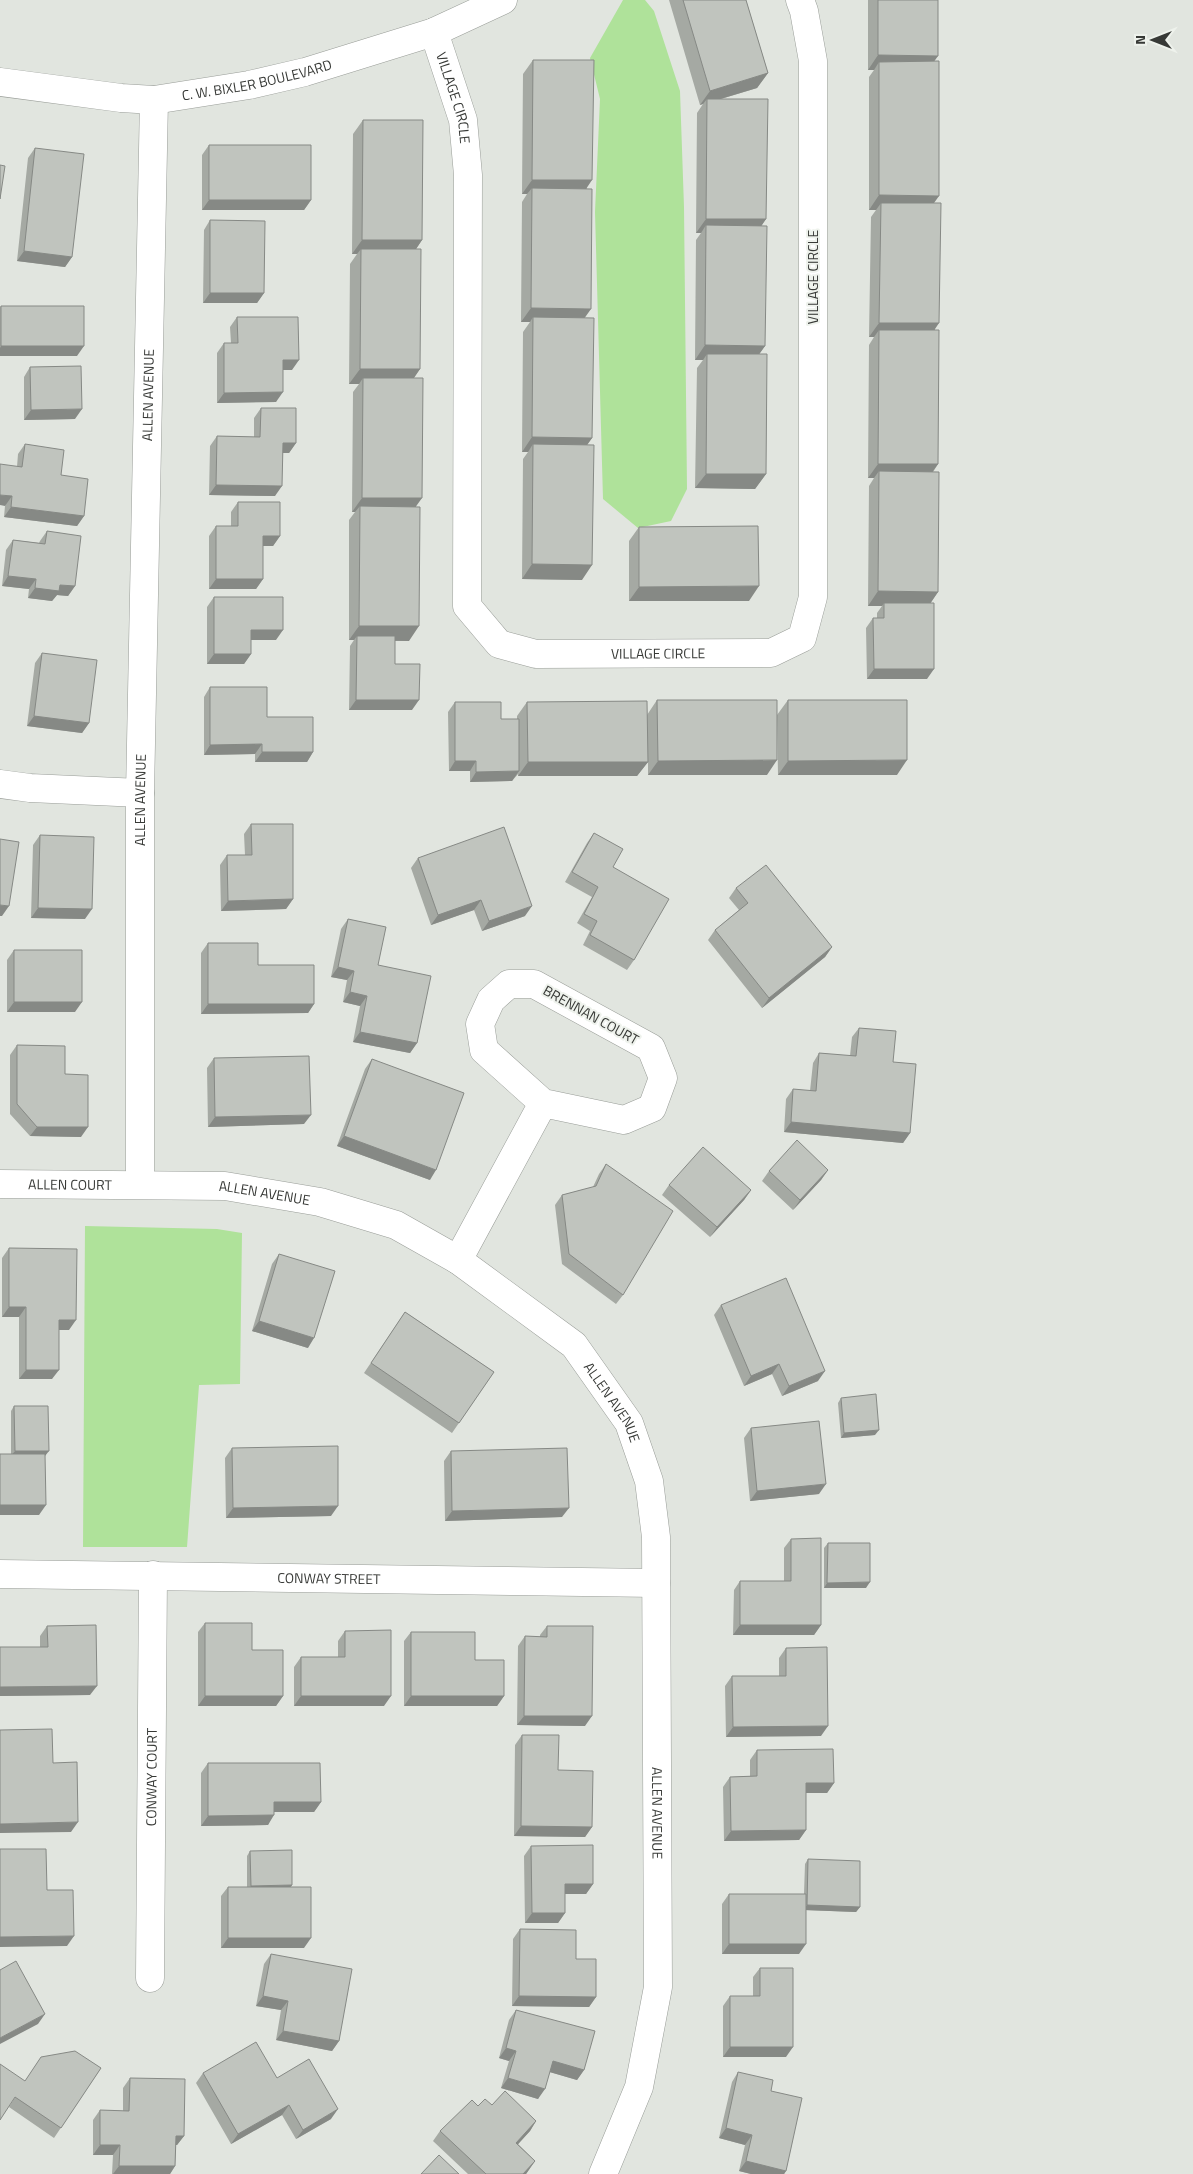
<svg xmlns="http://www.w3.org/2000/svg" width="1193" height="2174" font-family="'Titillium Web',sans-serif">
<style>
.green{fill:#afe29a}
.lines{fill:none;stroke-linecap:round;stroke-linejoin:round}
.minor-casing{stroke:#999d98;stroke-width:29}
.minor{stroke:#fff;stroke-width:28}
.wall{fill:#a5a9a3}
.shaded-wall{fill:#868985}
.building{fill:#c0c4be;stroke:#868985}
.labels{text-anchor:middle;stroke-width:4;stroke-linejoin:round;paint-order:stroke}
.street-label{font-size:14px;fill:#373936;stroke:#eef2ec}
</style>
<rect width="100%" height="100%" fill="#e1e5df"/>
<path class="green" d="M623 0H645L654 11 680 91 684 207 687 489 671 521 638 528 603 499 595 212 600 99 590 58Z
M85 1226 217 1229 242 1233 240 1384 199 1385 187 1547H83Z"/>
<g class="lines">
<defs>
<g id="minor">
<path id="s1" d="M434 32 463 120 468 175 467 606 499 644 536 654 771 653 802 638 813 597V61L804 11 800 0"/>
<path id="s2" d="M0 82 121 98 154 100 249 85 305 72 434 32 503 0"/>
<path d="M0 784 30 788 140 793"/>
<path id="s3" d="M0 1184 225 1186 320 1202 396 1225 458 1260 574 1345 629 1423 649 1481 656 1537 658 1987 639 2087 603 2174"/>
<path id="s4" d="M140 1184V793L154 100"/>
<path d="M458 1260 543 1103 624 1120 652 1108 663 1078 651 1048 534 984H509L491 1000 480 1024 484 1050 543 1103"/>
<path id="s5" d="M0 1574 656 1583"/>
<path id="s6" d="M150 1978 153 1575"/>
</g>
</defs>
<use href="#minor" class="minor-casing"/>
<use href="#minor" class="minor"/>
</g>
<path class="wall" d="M669 0H746L768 73 757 88 721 99 766 219 761 226 765 346 759 354 766 474 755 489 695 488 697 368 703 360H695L696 240 701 233H696L697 113 703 104 700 105Z
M868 0H938L934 61V203L935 330 938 464 933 472 938 592 930 603 927 679H867L866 628 873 618H877V613L882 606H868L869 486 874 478H868L869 345 874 337H869L871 217 876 210H869V77L874 70H868Z
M533 60 587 189 584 318 592 438 587 445 582 580 522 579 523 459 528 452H522L523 332 530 322H521L522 202 527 194H522L523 74Z
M363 120 422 240 416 249 420 369 413 378 416 507 409 641H395V664L412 710H349L350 646 354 640H349V520L355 512H352L353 392 359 384H349L350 264 357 254H352L353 134Z
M209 145 311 200 304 210H202V155Z
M35 148 72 257 65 267 17 261 28 158Z
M210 220 264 293 257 303H203L204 230Z
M1 306 77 356H0V307Z
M237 317 292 370H283L276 402 217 403V353L224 343H231L230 327Z
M30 367 75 419 24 420V377Z
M261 408 296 443 289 453H283L275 496 209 495 210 446 217 436 254 437V418Z
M25 444 61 475 84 516 77 526 4 517 5 506 17 467 18 454Z
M238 502 280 536 273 546H263V579L256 589H209V536L216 526H231V512Z
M639 527 749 601H629V541Z
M47 531 75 586 68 596 57 595 52 601 28 598 29 589 2 586 6 550 13 540 39 543 40 541Z
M214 597 276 640H251V654L244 664H207V607Z
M42 653 89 723 82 733 27 726 35 663Z
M210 687 267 717 313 752 307 762H255V754L204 755V697Z
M657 700 767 775H648V762L637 776H518V774L512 781 470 782V771H449L448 712 455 702 501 719H517V716L527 702 647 715Z
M788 700 897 775H778L777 715Z
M251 824 293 899 286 909 221 911 220 865 227 855H245L244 834Z
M594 833 613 867 634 960 627 970 583 945 590 931 577 923 592 897 565 882 587 843Z
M40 835 85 919 31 918 33 845Z
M418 858 525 916 482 931 474 910 431 925 411 868Z
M736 888 832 947 825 957 762 1008 708 940 715 930 739 910 729 898Z
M348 919 378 965 417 1043 410 1053 353 1042 360 1006 343 1002 347 980 331 977 341 929Z
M208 943 258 965 314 1004 308 1013 201 1014V953Z
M14 950 75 1012H7V960Z
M859 1028 893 1062 910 1133 903 1143 784 1132 786 1099 793 1089 810 1091 813 1063 819 1053 850 1056 852 1037Z
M17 1045 65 1074 81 1137 30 1136 10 1114V1055Z
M214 1058 304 1124 208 1127 207 1068Z
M372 1059 430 1180 337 1146 365 1069Z
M606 1164 623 1295 616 1304 562 1264 555 1205 562 1195 593 1187 599 1174Z
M828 1170 821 1180 793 1210 762 1181 769 1171Z
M669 1185 751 1190 744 1200 710 1237 662 1195Z
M9 1248 69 1330H59L52 1379H19V1317H2V1258Z
M279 1254 308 1348 252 1331 272 1264Z
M721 1305 818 1381 782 1396 772 1374 744 1386 714 1315Z
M405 1312 494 1372 452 1433 364 1373Z
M841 1398 875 1435 841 1438 838 1403Z
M14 1406 45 1456 39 1515 11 1454V1411Z
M751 1428 819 1494 750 1501 744 1438Z
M232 1448 331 1516 226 1518 225 1458Z
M451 1451 562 1517 445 1521 444 1461Z
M791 1539 821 1625 814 1635H733L734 1590 740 1581H784V1548Z
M828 1543 866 1588H824V1548Z
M205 1623 252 1650 283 1696 276 1706H198V1632Z
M47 1626 90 1695 0 1696V1647H40V1636Z
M547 1626 585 1726 517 1725 518 1646 525 1636 540 1637V1635Z
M345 1631 384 1706H294V1667L301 1657H338V1641Z
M411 1632 475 1660 504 1696 497 1706H404V1641Z
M786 1648 821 1736 726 1737 725 1686 732 1676H779V1658Z
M522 1735 558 1770 592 1827 585 1837 514 1836 515 1745Z
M757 1750 834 1783 827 1793H806V1830L799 1840 724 1841 723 1787 730 1777 750 1776V1760Z
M208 1763 321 1802 314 1812H274L268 1825 201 1826V1773Z
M531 1846 593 1884 586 1894H565V1913L558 1923H525L524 1856Z
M250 1851 292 1885 291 1887 304 1948H221V1896L228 1887H247V1856Z
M808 1859 860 1907 856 1912 806 1910 799 1954H722V1904L729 1894H804L805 1864Z
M520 1929 576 1959 596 1997 589 2007 512 2006 513 1939Z
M271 1954 339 2041 332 2051 276 2040 281 2010 256 2006 264 1964Z
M760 1968 786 2057H723V2006L730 1996H753V1977Z
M516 2010 584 2070 577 2080 550 2072 538 2099 501 2088 509 2061 499 2058 509 2020Z
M101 2068 54 2138 9 2107 25 2081Z
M738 2072 786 2171 784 2174H751L739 2171 745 2145 719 2138 732 2082Z
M203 2073 277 2078 331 2119 296 2139 282 2115 231 2144 196 2083Z
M130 2078 184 2136 177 2145H176L175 2166 170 2174H112L113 2155H93V2120L100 2110 123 2111V2088Z
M492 2105 536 2121 530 2131 518 2144 535 2161 526 2174H468L433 2141 440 2131 478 2106Z"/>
<path class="shaded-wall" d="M878 55 938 56 928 70 879 62 874 70H868Z
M768 73 757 88 707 103V99L703 104 700 105 710 91Z
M532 180H592L582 195 532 188 527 194H522Z
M879 195 939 196 929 210 881 203 876 210H869Z
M209 200H311L304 210H202Z
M706 219H766L756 234 706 225 701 233H696Z
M362 240H422L412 255 361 249 357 254H352Z
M24 251 72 257 65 267 17 261Z
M210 293H264L257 303H203Z
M531 308 591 309 581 323 533 317 530 322H521Z
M879 323H939L929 338 879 330 874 337H869Z
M705 345 765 346 755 360 707 354 703 360H695Z
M1 346H84L77 356H0V348Z
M283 360H299L292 370H276Z
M360 369H420L410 384 363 378 359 384H349Z
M283 392 276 402 217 403 224 393Z
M82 409 75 419 24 420 31 410Z
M532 437 592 438 582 452 533 444 528 452H522Z
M283 443H296L289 453H276Z
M878 464H938L928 478 879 471 874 478H868Z
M706 474H766L755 489 695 488Z
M216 485 282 486 275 496 209 495Z
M0 495 12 496 5 506 0 505Z
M362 498H422L412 512 360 506 355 512H352Z
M11 507 84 516 77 526 4 517Z
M263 536H280L273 546H256Z
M532 564 592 565 582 580 522 579Z
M8 576 36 579 29 589 2 586Z
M216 579H263L256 589H209Z
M60 585 75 586 68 596 57 595 52 601 28 598 35 588Z
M759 586 749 601H629L639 587Z
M878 591 938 592 928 607 884 603 882 606H868Z
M359 626H419L409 641 357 640V636L354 640H349Z
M251 630H283L276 640H244Z
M214 654H251L244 664H207Z
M874 669H934L927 679H867Z
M356 700H419L412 710H349Z
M34 716 89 723 82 733 27 726Z
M262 744 255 754 204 755 210 745Z
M262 752H313L307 762H255Z
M777 760 767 775H648L658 761Z
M907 760 897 775H778L788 761Z
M455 761H476L470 771H449Z
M528 762H648L637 776H518Z
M519 771 512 781 470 782 476 772Z
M293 899 286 909 221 911 228 901Z
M481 900 474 910 431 925 438 915Z
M0 905 9 906 2 916H0Z
M532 906 525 916 482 931 489 921Z
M38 908 92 909 85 919 31 918Z
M832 947 825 957 762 1008 769 998Z
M338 967 354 971 347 980 331 977Z
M350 992 367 996 360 1006 343 1002Z
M14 1002H82L75 1012H7Z
M208 1004H314L308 1013 201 1014Z
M360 1032 417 1043 410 1053 353 1042Z
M311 1115 304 1124 208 1127 215 1117Z
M791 1122 910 1133 903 1143 784 1132Z
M37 1127H88L81 1137 30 1136Z
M344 1136 436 1170 430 1180 337 1146Z
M828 1170 821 1180 793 1210 800 1200Z
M751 1190 744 1200 710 1237 717 1227Z
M9 1307H26L19 1317H2Z
M59 1320H76L69 1330H52Z
M259 1321 314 1338 308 1348 252 1331Z
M779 1364 772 1374 744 1386 751 1376Z
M26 1370H59L52 1379H19Z
M825 1371 818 1381 782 1396 789 1386Z
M879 1430 875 1435 841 1438 844 1433Z
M15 1451H49L45 1456H11Z
M826 1484 819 1494 750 1501 757 1491Z
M0 1505H46L39 1515H0Z
M338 1506 331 1516 226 1518 233 1508Z
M569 1508 562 1517 445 1521 452 1511Z
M870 1582 866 1588H824L827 1583Z
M740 1625H821L814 1635H733Z
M97 1686 90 1695 0 1696V1687Z
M205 1696H283L276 1706H198Z
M301 1696H391L384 1706H294Z
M411 1696H504L497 1706H404Z
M524 1716H592L585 1726 517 1725Z
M828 1726 821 1736 726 1737 733 1727Z
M806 1783H834L827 1793H799Z
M274 1802H321L314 1812H268Z
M274 1815 268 1825 201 1826 208 1816Z
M78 1822 71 1832 0 1833V1824Z
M521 1826 592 1827 585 1837 514 1836Z
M806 1830 799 1840 724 1841 731 1831Z
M565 1884H593L586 1894H558Z
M292 1885 288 1890 247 1891 251 1886Z
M807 1905 860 1907 856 1912 803 1910Z
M532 1913H565L558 1923H525Z
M74 1936 67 1946 0 1947V1937Z
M228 1938H311L304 1948H221Z
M729 1944H806L799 1954H722Z
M263 1996 288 2001 281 2010 256 2006Z
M519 1996 596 1997 589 2007 512 2006Z
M45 2014 38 2024 0 2044V2038Z
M283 2031 339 2041 332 2051 276 2040Z
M730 2047H793L786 2057H723Z
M506 2048 516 2051 509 2061 499 2058Z
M553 2061 584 2070 577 2080 546 2071Z
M508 2078 545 2089 538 2099 501 2088Z
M289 2105 282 2115 231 2144 238 2134Z
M338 2109 331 2119 296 2139 303 2130Z
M536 2121 530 2131 510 2153 516 2143Z
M726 2128 752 2135 745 2145 719 2138Z
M176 2136H184L177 2145H169Z
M100 2145H120L113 2155H93Z
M535 2161 526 2174H523Z
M746 2161 786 2171 784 2174H751L739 2171Z
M119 2166H175L170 2174H113Z"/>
<path class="building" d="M683 0H746L768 73 710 91Z
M878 0H938V56L878 55Z
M533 60H594L592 180H532Z
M939 61V196L879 195V62Z
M707 99H768L766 219H706Z
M363 120H423L422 240H362Z
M209 145H311V200H209Z
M35 148 84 154 72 257 24 251Z
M0 165 5 166 0 199Z
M532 188 592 189 591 309 531 308Z
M881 203H941L939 323H879Z
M210 220 265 221 264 293H210Z
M706 225 767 226 765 346 705 345Z
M361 249H421L420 369H360Z
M1 306H84V346H1Z
M237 317H298L299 360H283V392L224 393V343H238Z
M533 317 594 318 592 438 532 437Z
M879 330H939L938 464H878Z
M707 354H767L766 474H706Z
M81 366 82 409 31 410 30 367Z
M363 378H423L422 498H362Z
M261 408H296V443H283L282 486 216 485 217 436 260 437Z
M25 444 64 450 61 475 88 479 84 516 11 507 12 496 0 495V464L22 467Z
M533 444 594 445 592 565 532 564Z
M879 471 939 472 938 592 878 591Z
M238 502H280V536H263V579H216V526H238Z
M360 506 420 507 419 626H359Z
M758 526 759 586 639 587V527Z
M47 531 81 536 75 586 60 585 59 591 35 588 36 579 8 576 13 540 45 544Z
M214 597H283V630H251V654H214Z
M884 603H934V669H874L873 618H884Z
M357 636H395V664H420L419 700H356Z
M42 653 97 660 89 723 34 716Z
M210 687H267V717H313V752H262V744L210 745Z
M657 700H777V760L658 761Z
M788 700H907V760L788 761Z
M647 701 648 762H528L527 702Z
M455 702H501V719H519V771L476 772V761H455Z
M251 824H293V899L228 901 227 855H252Z
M504 827 532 906 489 921 481 900 438 915 418 858Z
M594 833 623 849 613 867 669 899 634 960 590 935 597 921 584 914 598 887 572 872Z
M40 835 94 837 92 909 38 908Z
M0 839 19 842 9 906 0 905Z
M766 865 832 947 769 998 715 930 748 903 736 888Z
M348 919 386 927 378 965 431 976 417 1043 360 1032 367 996 350 992 354 971 338 967Z
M208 943H258V965H314V1004H208Z
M14 950H82V1002H14Z
M859 1028 896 1031 893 1062 916 1064 910 1133 791 1122 793 1089 816 1091 819 1053 856 1056Z
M17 1045 65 1046V1074L88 1075V1127H37L17 1104Z
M309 1056 311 1115 215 1117 214 1058Z
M372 1059 464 1093 436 1170 344 1136Z
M797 1140 828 1170 800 1200 769 1171Z
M703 1147 751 1190 717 1227 669 1185Z
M606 1164 673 1211 623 1295 569 1254 562 1195 596 1186Z
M9 1248 77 1249 76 1320H59V1370H26V1307H9Z
M279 1254 335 1271 314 1338 259 1321Z
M786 1278 825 1371 789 1386 779 1364 751 1376 721 1305Z
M405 1312 494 1372 459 1423 371 1363Z
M876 1394 879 1430 844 1433 841 1398Z
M14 1406H48L49 1451H15Z
M819 1421 826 1484 757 1491 751 1428Z
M338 1446V1506L233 1508 232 1448Z
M567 1448 569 1508 452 1511 451 1451Z
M0 1454H45L46 1505H0Z
M821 1538V1625H740V1581H791V1539Z
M828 1543H870V1582L827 1583Z
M205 1623H252V1650H283V1696H205Z
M96 1625 97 1686 0 1687V1647H48L47 1626Z
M547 1626H593L592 1716H524L525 1636 547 1637Z
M391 1630V1696H301V1657H345V1631Z
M411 1632H475V1660H504V1696H411Z
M827 1647 828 1726 733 1727 732 1676H786V1648Z
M52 1729 53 1763 77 1762 78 1822 0 1824V1730Z
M522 1735H559L558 1770 593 1771 592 1827 521 1826Z
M833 1749 834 1783H806V1830L731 1831 730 1777 757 1776V1750Z
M208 1763H320L321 1802H274V1815L208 1816Z
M593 1845V1884H565V1913H532L531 1846Z
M0 1849H46L47 1890H73L74 1936 0 1937Z
M292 1850V1885L251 1886 250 1851Z
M808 1859 860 1861V1907L807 1905Z
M228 1887H311V1938H228Z
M729 1894H806V1944H729Z
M520 1929 576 1930V1959H596V1997L519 1996Z
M271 1954 352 1969 339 2041 283 2031 288 2001 263 1996Z
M16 1961 45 2014 0 2038V1970Z
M760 1968H793V2047H730V1996H760Z
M516 2010 595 2031 584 2070 553 2061 545 2089 508 2078 516 2051 506 2048Z
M256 2042 277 2078 309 2059 338 2109 303 2130 289 2105 238 2134 203 2073Z
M75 2051 101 2068 61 2128 15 2097 0 2120V2064L25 2081 41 2057Z
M738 2072 773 2080 771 2091 802 2098 786 2171 746 2161 752 2135 726 2128Z
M130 2078 185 2079 184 2136H176L175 2166H119L120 2145H100V2110L129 2111Z
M505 2091 536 2121 516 2143 535 2161 523 2174H486L440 2131 472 2100 478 2106 485 2099 492 2105Z
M439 2155 459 2174H421Z"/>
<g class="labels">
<g class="street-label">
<text dy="5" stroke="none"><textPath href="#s2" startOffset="260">C. W. BIXLER BOULEVARD</textPath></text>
<text dy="5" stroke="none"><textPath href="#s1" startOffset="69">VILLAGE CIRCLE</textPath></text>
<text transform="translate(813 277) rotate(-90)" y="5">VILLAGE CIRCLE</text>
<text dy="5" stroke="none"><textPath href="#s4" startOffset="789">ALLEN AVENUE</textPath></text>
<text dy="5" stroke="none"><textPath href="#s1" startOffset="789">VILLAGE CIRCLE</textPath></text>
<text dy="5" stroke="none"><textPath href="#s4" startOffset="384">ALLEN AVENUE</textPath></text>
<text transform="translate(591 1015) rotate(29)" y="5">BRENNAN COURT</text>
<text dy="5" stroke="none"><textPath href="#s3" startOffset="70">ALLEN COURT</textPath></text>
<text dy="5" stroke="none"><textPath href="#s3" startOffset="265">ALLEN AVENUE</textPath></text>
<text dy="5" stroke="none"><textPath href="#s3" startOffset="685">ALLEN AVENUE</textPath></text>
<text dy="5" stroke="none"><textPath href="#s5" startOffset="329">CONWAY STREET</textPath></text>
<text dy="5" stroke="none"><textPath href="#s6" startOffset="201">CONWAY COURT</textPath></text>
<text dy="5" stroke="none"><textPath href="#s3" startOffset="1105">ALLEN AVENUE</textPath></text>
</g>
</g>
<g transform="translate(1153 40) rotate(270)" stroke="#eef2ec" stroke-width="4" paint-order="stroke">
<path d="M0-4L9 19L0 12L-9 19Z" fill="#373936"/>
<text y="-8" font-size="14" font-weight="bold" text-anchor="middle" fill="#373936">N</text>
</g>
</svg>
